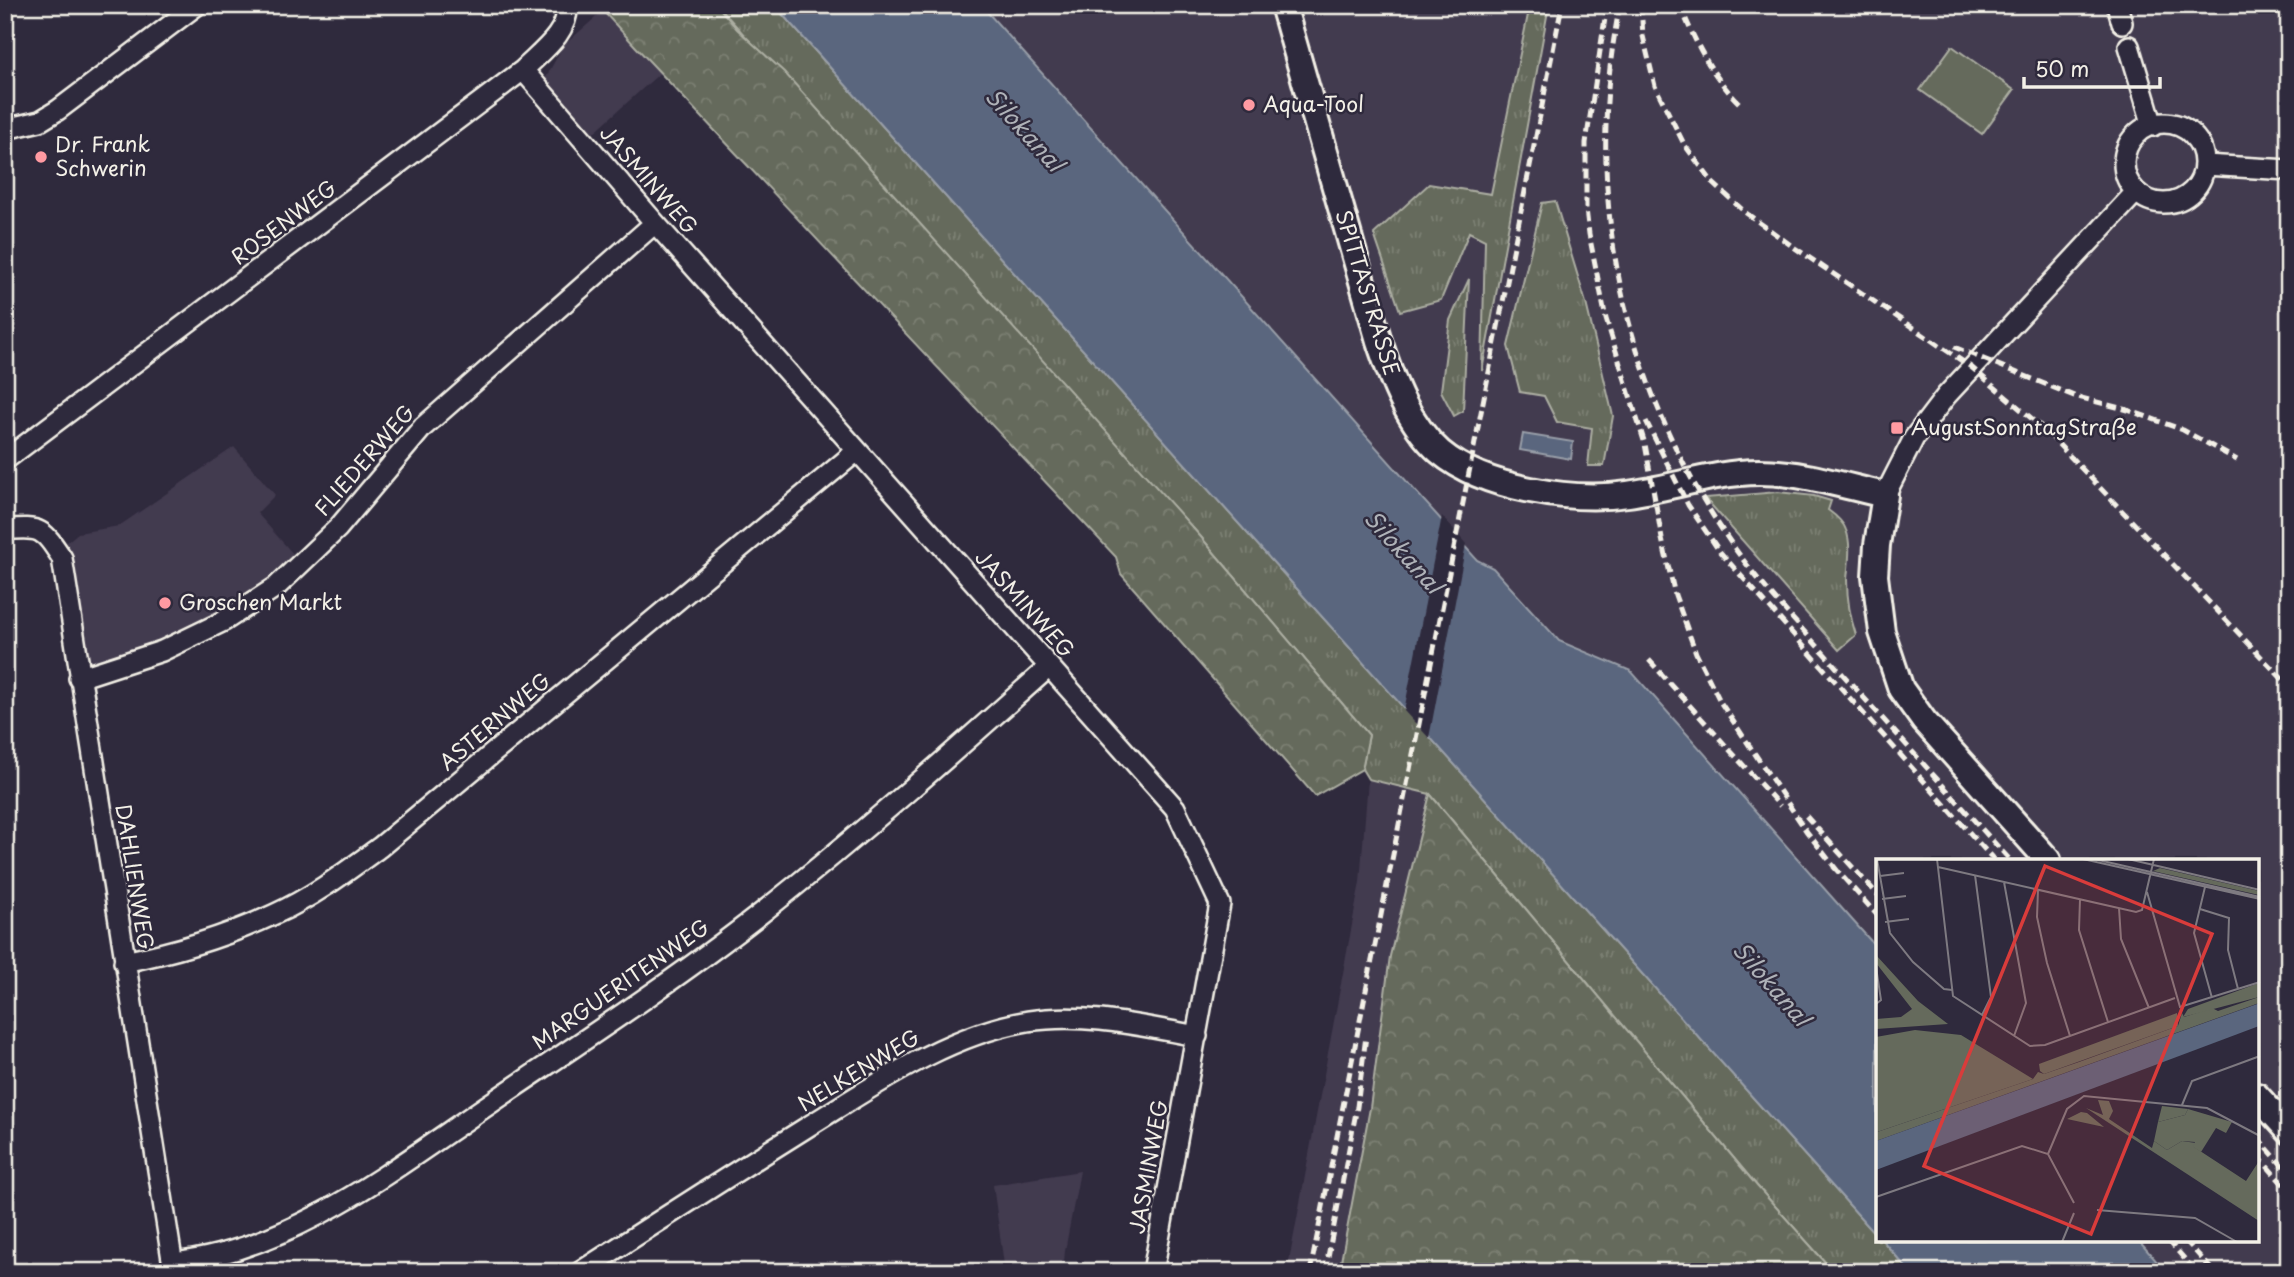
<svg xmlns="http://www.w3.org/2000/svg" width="2294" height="1277" font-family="'Playpen Sans',sans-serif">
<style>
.built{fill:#423a4f;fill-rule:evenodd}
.grass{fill:url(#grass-tufts);stroke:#acaea2;stroke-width:2}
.forest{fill:url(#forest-crowns);stroke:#acaea2;stroke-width:2}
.park{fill:#656a5c;stroke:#acaea2;stroke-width:2}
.water{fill:#5a667e;stroke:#989ea8;stroke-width:2}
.pier{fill:#2f2a3d}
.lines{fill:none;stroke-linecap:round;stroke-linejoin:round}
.minor-casing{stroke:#f4f1e8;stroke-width:24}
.tertiary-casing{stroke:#f4f1e8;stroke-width:30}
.minor{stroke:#2f2a3d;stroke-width:19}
.tertiary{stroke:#2f2a3d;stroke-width:24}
.rail{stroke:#f4f1e8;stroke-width:5;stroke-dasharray:10 5;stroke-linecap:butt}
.poi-dot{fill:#ff9aa2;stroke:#2f2a3d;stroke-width:2.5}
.labels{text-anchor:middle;stroke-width:5;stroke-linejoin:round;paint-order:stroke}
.poi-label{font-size:21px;fill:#f4f1e8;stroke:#2f2a3d;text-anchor:start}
.street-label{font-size:21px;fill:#f4f1e8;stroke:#2f2a3d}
.water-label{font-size:23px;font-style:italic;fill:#afb2b8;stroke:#2f2a3d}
.inset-road{fill:none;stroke:#7e7a81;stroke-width:2}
.view{fill:#d93c3b;fill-opacity:0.15;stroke:#d93c3b;stroke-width:3.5}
.inset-edge{fill:none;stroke:#f4f1e8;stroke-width:3.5}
</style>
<defs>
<pattern id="grass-tufts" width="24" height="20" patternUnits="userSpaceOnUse" patternTransform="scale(1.75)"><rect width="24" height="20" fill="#656a5c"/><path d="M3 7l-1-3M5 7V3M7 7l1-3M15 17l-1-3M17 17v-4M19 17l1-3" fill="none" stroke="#7c8073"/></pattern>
<pattern id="forest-crowns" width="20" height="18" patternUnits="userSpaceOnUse" patternTransform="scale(1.75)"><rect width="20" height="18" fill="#656a5c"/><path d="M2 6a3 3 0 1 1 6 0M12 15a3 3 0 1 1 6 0" fill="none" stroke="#7c8073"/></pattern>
</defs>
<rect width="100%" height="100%" fill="#2f2a3d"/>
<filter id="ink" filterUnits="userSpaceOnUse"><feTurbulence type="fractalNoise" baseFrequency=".0143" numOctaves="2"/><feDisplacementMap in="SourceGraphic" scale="14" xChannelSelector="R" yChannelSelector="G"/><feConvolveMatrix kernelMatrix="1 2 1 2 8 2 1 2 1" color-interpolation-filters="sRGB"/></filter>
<g filter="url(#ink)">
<path class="built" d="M981 5H2289V1272H2166L2138 1240H2257V860H1878L1877 948 1631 671 1559 641 1493 568 1477 560ZM1778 492 1827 510 1838 518 1846 530 1849 545 1847 583 1850 615 1856 635 1839 649 1706 498 1746 493Z
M603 11 660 73 591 135 544 81 563 46Z
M234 447 275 495 257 513 301 563 224 621 79 678 62 558 67 542 78 533 119 526Z
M1368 779 1430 794 1390 956 1370 1108 1339 1272H1287L1360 882Z
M1080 1171 1065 1251 1063 1272H1005L993 1185Z"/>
<path class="grass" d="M717 5H774L1877 1236 1878 1240H1882L1910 1272H1834L1757 1186 1430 794 1368 779 1362 769 1369 735 1200 536Z
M1530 5H1549L1482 371 1485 240 1469 232 1441 300 1400 311 1374 234 1429 184 1491 194Z
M1555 201 1586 303 1613 416 1604 466H1588L1592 428 1557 422 1544 396 1520 392 1508 346 1542 203Z
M1469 279 1463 411 1454 416 1441 391 1450 320Z
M1778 492 1814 496 1831 501 1828 510C1835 515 1843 521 1846 530 1852 545 1848 565 1847 580 1847 600 1850 617 1856 635L1839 650 1705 498Z"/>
<path class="forest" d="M608 5H717L737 29 784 72 1200 536 1369 735 1362 769 1315 796 1121 574 1116 557 636 47 603 11Z
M1430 794 1757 1186 1834 1272H1339L1370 1108 1390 956Z"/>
<path class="park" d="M1952 46 2014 90 1982 134 1920 90Z"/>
<path class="water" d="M774 5H981L1477 560 1493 568 1559 641 1631 671 1877 948V1236Z
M1523 434 1573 442 1571 459 1520 450Z
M1882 1240H2138L2166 1272H1910Z"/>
<path class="pier" d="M1442 516 1466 544 1429 738 1404 711Z"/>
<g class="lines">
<defs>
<path id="minor" d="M2117 5 2122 23
M2129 46 2153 126
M523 70 655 223 1175 808 1220 904 1153 1272
M2124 163a40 40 0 1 1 80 0a40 40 0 1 1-80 0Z
M5 129 40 121 58 110 197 5
M2205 165 2289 170
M5 460 523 70C541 52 569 33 567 5
M1885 495 1914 438 1946 396 2135 193
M5 530C41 526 43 529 62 558L174 1272
M79 678 162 651 224 621 276 587 338 528 423 427 655 223
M124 962C175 952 228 936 275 914 313 897 347 871 380 847L857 451
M172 1263C293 1250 393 1169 491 1103 581 1042 673 982 759 915 859 836 954 752 1049 667
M580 1272C654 1224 729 1176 804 1129 874 1086 945 1035 1028 1021 1085 1012 1141 1026 1197 1036"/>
<path id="tertiary" d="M1283 5 1379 341C1392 380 1408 424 1440 452 1484 489 1573 502 1628 494 1672 488 1715 472 1759 472 1802 472 1844 486 1885 495L1877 545 1875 576 1882 632 1901 689 1924 721 2048 860
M2257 1096 2289 1131"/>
</defs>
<use href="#minor" class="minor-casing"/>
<use href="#tertiary" class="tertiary-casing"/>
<use href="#minor" class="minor"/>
<use href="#tertiary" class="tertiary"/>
<path class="rail" d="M1607 5 1586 143V209L1589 234 1606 319 1645 444 1662 539 1675 595 1696 653 1721 703 1807 832 1840 874
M1620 5C1581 193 1623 386 1731 543 1762 588 1801 627 1837 668 1895 732 1952 796 2010 860
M1641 5 1643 36 1655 86 1684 144 1713 183 1746 213 1795 248 1971 367 2044 429 2289 686
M1680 5C1695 42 1711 75 1740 104
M1954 347 2074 396 2128 410 2183 430 2237 460
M1646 421 1688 505 1720 552 1994 860
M1649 660 1780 806
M1806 816 1878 895
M1833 866 1878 916
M2257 1137 2289 1173
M2257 1155 2289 1191
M2168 1240 2196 1272
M2185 1240 2214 1272
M1310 1272 1562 5
M1325 1272 1357 1107 1366 1036"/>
</g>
</g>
<g class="poi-dot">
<circle cx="1249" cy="105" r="7"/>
<circle cx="41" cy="157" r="7"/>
<rect x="1890" y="421" width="14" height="14" rx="3.5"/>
<circle cx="165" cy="603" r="7"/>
</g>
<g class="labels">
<g class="poi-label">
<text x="1263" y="112">Aqua-Tool</text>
<text x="55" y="152">Dr. Frank<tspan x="55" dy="24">Schwerin</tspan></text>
<text x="1911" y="435">AugustSonntagStraße</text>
<text x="179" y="610">Groschen Markt</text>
</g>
<g class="street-label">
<text transform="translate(648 180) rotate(49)" y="7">JASMINWEG</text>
<text transform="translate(284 223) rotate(-37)" y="7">ROSENWEG</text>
<text transform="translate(1367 293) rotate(73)" y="7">SPITTASTRASSE</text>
<text transform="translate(365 461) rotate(-49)" y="7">FLIEDERWEG</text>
<text transform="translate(1024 604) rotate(48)" y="7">JASMINWEG</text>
<text transform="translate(495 722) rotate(-40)" y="7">ASTERNWEG</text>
<text transform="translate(134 877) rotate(81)" y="7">DAHLIENWEG</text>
<text transform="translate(621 985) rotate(-35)" y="7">MARGUERITENWEG</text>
<text transform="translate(859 1071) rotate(-31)" y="7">NELKENWEG</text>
<text transform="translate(1149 1167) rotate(-80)" y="7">JASMINWEG</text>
</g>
<g class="water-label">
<text transform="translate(1024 130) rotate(48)" y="8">Silokanal</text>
<text transform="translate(1403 552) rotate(48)" y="8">Silokanal</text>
<text transform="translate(1771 984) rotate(49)" y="8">Silokanal</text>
</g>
</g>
<g transform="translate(1876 859)">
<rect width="383" height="383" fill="#2f2a3d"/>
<path d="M0 96 42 142 72 165 0 170V160L25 158 36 150 0 104ZM383 138V144L0 282V266L1 273 157 220 162 213 168 215 203 203 302 167 306 154 308 158 336 149 342 152ZM222 241 233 242 237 252 233 260 276 289 278 282 291 291 306 282 320 284 318 288 370 322 383 302V362L210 249 227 256ZM286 247 312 250 309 256 282 263ZM205 253 211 254 228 268 191 260Z" fill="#656a5c"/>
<path d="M383 124V138L307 158 312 150ZM301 154 302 167 168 215 164 212 163 205ZM39 171 85 176 157 220 1 273 0 178ZM312 250 356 263 350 274 340 269 325 293 317 288 319 283 306 282 291 291 278 282 282 263 309 256Z" fill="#656a5c"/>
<path d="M284 9 383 32V36L277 12Z" fill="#656a5c"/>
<path d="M384 144 383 167 0 311V282Z" fill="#5a667e"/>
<path class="inset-road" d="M1 0 14 74 37 103 68 130 76 131M61 0 77 137 154 187 169 186 299 139M207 0 384 40M218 0 384 38M252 0 384 31M62 8 260 53 266 51 278 0M99 16 115 138 106 156M4 17 28 14M128 23 150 144 138 177M329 28 318 74 336 139M162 31 161 58 171 104 194 177M271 33 304 148 384 123M6 40 30 37M204 40 203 71 232 163M243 49 245 80 273 149M324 50 353 59 352 91 362 130M9 63 33 60M0 108 5 141 0 145M306 246 316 222 384 197M172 295 191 250 208 237 331 249 384 277M0 338 146 287 172 295 198 344M221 351 319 359 361 383M186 383 198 354"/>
<path class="view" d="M169 7 336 75 215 375 48 307Z"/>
<rect width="383" height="383" class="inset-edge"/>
</g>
<rect width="2294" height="1277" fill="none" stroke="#2f2a3d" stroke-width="28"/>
<rect x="14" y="14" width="2266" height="1249" fill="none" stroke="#f4f1e8" stroke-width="2.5" filter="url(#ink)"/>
<path d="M2024 77v10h136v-10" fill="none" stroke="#f4f1e8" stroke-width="3.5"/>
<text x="2035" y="77" font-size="21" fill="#f4f1e8" stroke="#2f2a3d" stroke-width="5" paint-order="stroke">50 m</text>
</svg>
